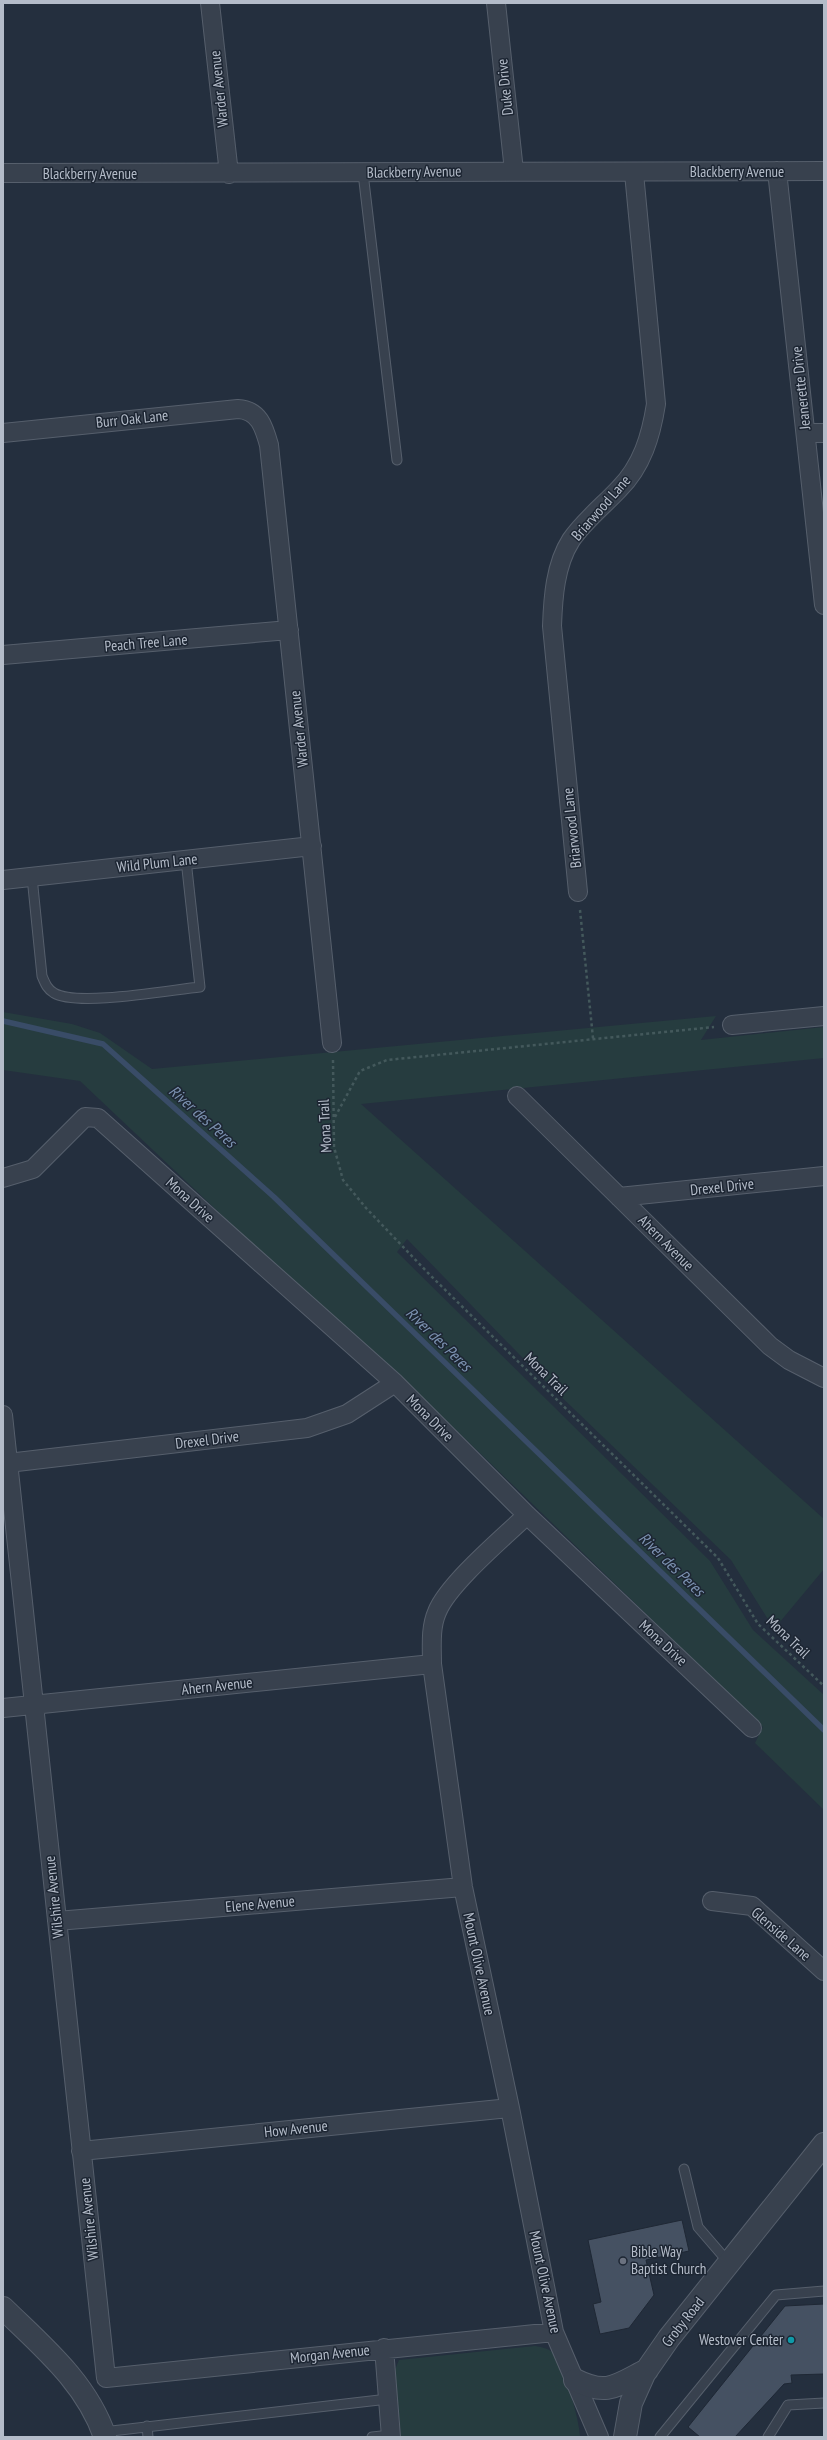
<svg xmlns="http://www.w3.org/2000/svg" width="827" height="2440" font-family="'PT Sans Narrow',sans-serif">
<style>
.green{fill:#263c3f}
.lines{fill:none;stroke-linecap:round;stroke-linejoin:round}
.stream{stroke:#394c67;stroke-width:5.5}
.building{fill:#455162;stroke:#1f2835}
.service-casing{stroke:#565f6c;stroke-width:11}
.minor-casing{stroke:#565f6c;stroke-width:20}
.tertiary-casing{stroke:#565f6c;stroke-width:24}
.path{stroke:#44595c;stroke-width:2.5;stroke-dasharray:3 3;stroke-linecap:butt}
.service{stroke:#38414e;stroke-width:9}
.minor{stroke:#38414e;stroke-width:18}
.tertiary{stroke:#38414e;stroke-width:22}
.worship-dot{fill:#6b7280;stroke:#1d2633;stroke-width:1.5}
.culture-dot{fill:#0f9aa8;stroke:#1d2633;stroke-width:1.5}
.labels{text-anchor:middle;stroke-width:3;stroke-linejoin:round;paint-order:stroke}
.street-label{font-size:15px;fill:#b4bcc9;stroke:#1d2633}
.poi-label{font-size:15px;fill:#b4bcc9;stroke:#1d2633;text-anchor:start}
.water-label{font-size:16px;font-style:italic;fill:#7c92b1;stroke:#1d2633}
</style>
<rect width="100%" height="100%" fill="#242f3e"/>
<path class="green" d="M3 1012 72 1024 100 1033 152 1069 716 1016 701 1040 824 1027V1058L361 1104 824 1519V1569L774 1629 731 1560 549 1385 407 1239 397 1252 710 1561 753 1630 824 1695V1810L755 1743 763 1727 425 1400 245 1237 80 1081 3 1070Z
M535 2346C543 2347 549 2349 555 2354 563 2362 581 2425 580 2437H401L395 2370 399 2360Z"/>
<g class="lines">
<path class="stream" d="M3 1021 103 1044 274 1197 824 1730"/>
</g>
<path class="building" d="M682 2220 689 2251 646 2260 654 2295 629 2328 600 2334 593 2304 601 2302 588 2240Z
M824 2304V2374L791 2375 792 2383 784 2384 735 2437H700L688 2427 785 2306Z"/>
<g class="lines">
<defs>
<path id="service" d="M363 173 397 460
M32 877 42 976C45 983 47 989 54 993 77 1007 170 990 200 987L186 860
M684 2169 698 2227 729 2263
M147 2426 148 2437
M103 2432 388 2399
M372 2437 391 2435
M660 2437 776 2295 824 2291
M768 2437 788 2405 824 2403"/>
<path id="minor" d="M210 3 229 174
M496 3 514 171
M777 171 824 605
M3 173 824 171
M3 433 238 409C259 410 264 427 269 445L332 1043
M806 433H824
M3 655 289 630
M3 880 312 846
M578 892 552 626C553 598 555 565 571 540 584 521 603 506 619 489 642 466 651 436 656 404L634 173
M732 1025 824 1016
M517 1096 770 1346 789 1360 824 1378
M3 1178 33 1169 85 1117 98 1118 395 1383 527 1515 752 1728
M619 1197 824 1176
M3 1415 106 2378 554 2332
M8 1463 307 1428 347 1414 395 1383
M527 1515C504 1537 448 1584 437 1612 430 1628 432 1647 432 1664L463 1887 510 2108 554 2332 599 2437
M3 1708 432 1664
M712 1901 752 1906 824 1971
M57 1921 463 1887
M81 2151 510 2108
M384 2348 391 2437"/>
<path id="tertiary" d="M3 2308C42 2346 87 2383 105 2437
M575 2380C607 2396 616 2386 647 2370
M625 2437 631 2403 644 2374 669 2338 824 2144"/>
</defs>
<use href="#service" class="service-casing"/>
<use href="#minor" class="minor-casing"/>
<use href="#tertiary" class="tertiary-casing"/>
<path class="path" d="M580 910 593 1038
M333 1060 334 1147 343 1180 366 1208 428 1273 718 1558 758 1624 824 1686
M335 1117 360 1071 387 1060 714 1027"/>
<use href="#service" class="service"/>
<use href="#minor" class="minor"/>
<use href="#tertiary" class="tertiary"/>
</g>
<circle class="worship-dot" cx="623" cy="2261" r="4"/>
<circle class="culture-dot" cx="791" cy="2340" r="4"/>
<g class="labels">
<g class="street-label">
<text transform="translate(505 87) rotate(-96)" y="5">Duke Drive</text>
<text transform="translate(219 89) rotate(-96)" y="5">Warder Avenue</text>
<text transform="translate(414 172) rotate(-1)" y="5">Blackberry Avenue</text>
<text x="737" y="177">Blackberry Avenue</text>
<text x="90" y="179">Blackberry Avenue</text>
<text transform="translate(801 388) rotate(-96)" y="5">Jeanerette Drive</text>
<text transform="translate(132 419) rotate(-6)" y="5">Burr Oak Lane</text>
<text transform="translate(601 508) rotate(-49)" y="5">Briarwood Lane</text>
<text transform="translate(146 643) rotate(-5)" y="5">Peach Tree Lane</text>
<text transform="translate(299 729) rotate(-96)" y="5">Warder Avenue</text>
<text transform="translate(572 828) rotate(-96)" y="5">Briarwood Lane</text>
<text transform="translate(157 863) rotate(-6)" y="5">Wild Plum Lane</text>
<text transform="translate(325 1126) rotate(-93)" y="5">Mona Trail</text>
<text transform="translate(722 1187) rotate(-6)" y="5">Drexel Drive</text>
<text transform="translate(190 1200) rotate(42)" y="5">Mona Drive</text>
<text transform="translate(666 1243) rotate(45)" y="5">Ahern Avenue</text>
<text transform="translate(546 1374) rotate(44)" y="5">Mona Trail</text>
<text transform="translate(430 1418) rotate(45)" y="5">Mona Drive</text>
<text transform="translate(207 1440) rotate(-7)" y="5">Drexel Drive</text>
<text transform="translate(788 1637) rotate(44)" y="5">Mona Trail</text>
<text transform="translate(663 1643) rotate(43)" y="5">Mona Drive</text>
<text transform="translate(217 1686) rotate(-6)" y="5">Ahern Avenue</text>
<text transform="translate(54 1897) rotate(-96)" y="5">Wilshire Avenue</text>
<text transform="translate(260 1904) rotate(-5)" y="5">Elene Avenue</text>
<text transform="translate(781 1934) rotate(41)" y="5">Glenside Lane</text>
<text transform="translate(479 1964) rotate(78)" y="5">Mount Olive Avenue</text>
<text transform="translate(296 2129) rotate(-6)" y="5">How Avenue</text>
<text transform="translate(89 2219) rotate(-96)" y="5">Wilshire Avenue</text>
<text transform="translate(545 2282) rotate(78)" y="5">Mount Olive Avenue</text>
<text transform="translate(683 2322) rotate(-52)" y="5">Groby Road</text>
<text transform="translate(330 2354) rotate(-6)" y="5">Morgan Avenue</text>
</g>
<g class="poi-label">
<text x="631" y="2257">Bible Way<tspan x="631" dy="17">Baptist Church</tspan></text>
<text x="783" y="2345" text-anchor="end">Westover Center</text>
</g>
<g class="water-label">
<text transform="translate(203 1116) rotate(42)" y="6">River des Peres</text>
<text transform="translate(439 1339) rotate(44)" y="6">River des Peres</text>
<text transform="translate(672 1564) rotate(44)" y="6">River des Peres</text>
</g>
</g>
<rect width="827" height="2440" fill="none" stroke="#b4bcc9" stroke-width="8"/>
</svg>
